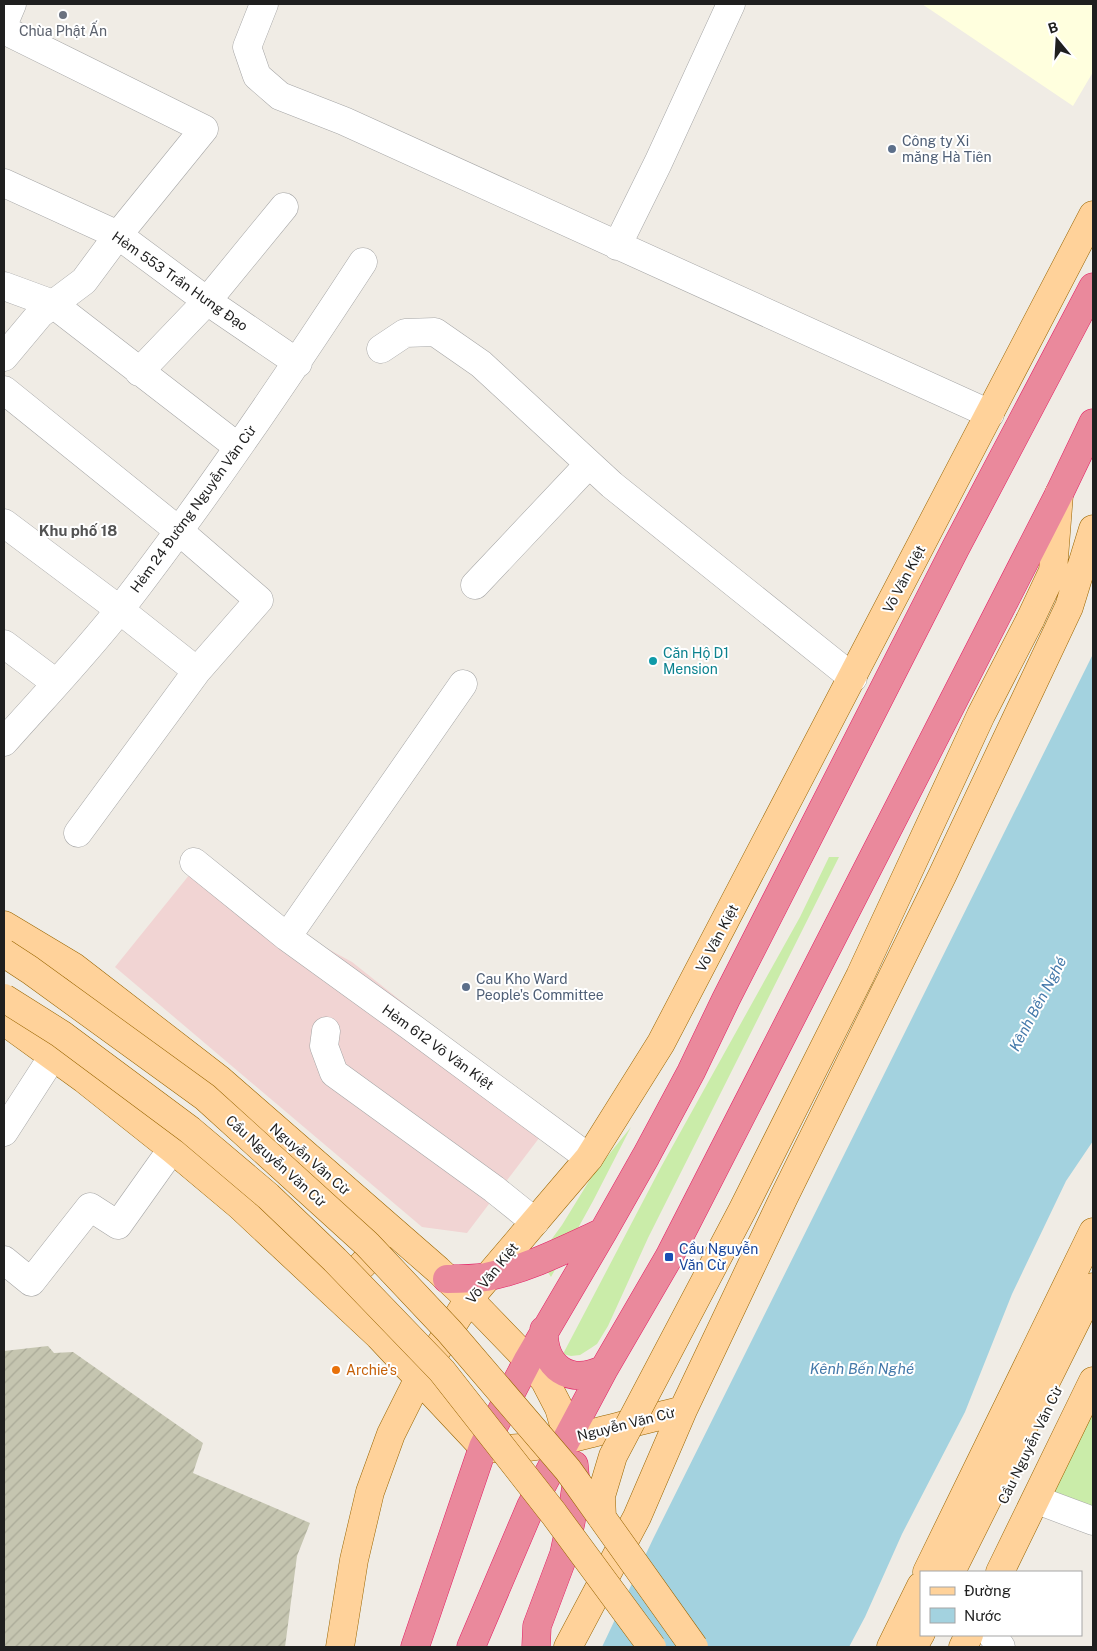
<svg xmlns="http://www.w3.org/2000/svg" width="1097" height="1651" font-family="'Public Sans',sans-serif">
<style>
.commercial{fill:#f1d4d3}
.education{fill:#ffffde}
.construction{fill:url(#construction-furrows)}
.grass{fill:#caeca9}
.water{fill:#a3d2df}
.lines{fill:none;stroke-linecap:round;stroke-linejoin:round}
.minor-casing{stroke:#a6a6a6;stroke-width:29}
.major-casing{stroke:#996500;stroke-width:29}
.highway-casing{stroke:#e21e63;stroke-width:29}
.minor{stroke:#fff;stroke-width:28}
.major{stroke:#ffd29a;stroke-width:28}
.highway{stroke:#ea899c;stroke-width:28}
.major-bridge-casing{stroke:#996500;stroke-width:29;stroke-linecap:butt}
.major-bridge{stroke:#ffd29a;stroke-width:28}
.worship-dot{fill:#6b7280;stroke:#fff;stroke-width:2}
.service-dot{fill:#5c6f8a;stroke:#fff;stroke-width:2}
.culture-dot{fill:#0f9aa8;stroke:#fff;stroke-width:2}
.transit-dot{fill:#1a4fb4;stroke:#fff;stroke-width:2}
.food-dot{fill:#e8710a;stroke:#fff;stroke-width:2}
.labels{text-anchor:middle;stroke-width:4;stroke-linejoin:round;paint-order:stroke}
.worship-label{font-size:14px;fill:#5b616d;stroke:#fff}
.service-label{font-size:14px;fill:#4e5e75;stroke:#fff;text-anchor:start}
.street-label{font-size:14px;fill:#1f1f1f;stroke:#fff}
.culture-label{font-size:14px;fill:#0d838f;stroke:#fff;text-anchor:start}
.transit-label{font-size:14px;fill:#164399;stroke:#fff;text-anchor:start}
.food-label{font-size:14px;fill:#c56008;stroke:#fff;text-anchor:start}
.neighbourhood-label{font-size:15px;font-weight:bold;fill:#525252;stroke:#fff}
.water-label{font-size:15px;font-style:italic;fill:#4479aa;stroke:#fff}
</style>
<defs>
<pattern id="construction-furrows" width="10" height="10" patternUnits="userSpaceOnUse" patternTransform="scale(1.25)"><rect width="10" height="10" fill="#c5c5b0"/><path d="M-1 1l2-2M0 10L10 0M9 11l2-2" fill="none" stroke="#a9a997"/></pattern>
</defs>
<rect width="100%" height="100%" fill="#f0ece5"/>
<path class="commercial" d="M190 874 352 962 552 1121 467 1233 422 1227 115 967Z"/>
<path class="education" d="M922 4H1093V72L1073 106Z"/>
<path class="construction" d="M48 1346 54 1353 73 1352 203 1443 193 1473 310 1523 297 1556 285 1647H4V1351Z"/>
<path class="grass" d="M829 857H839L648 1238 608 1326 597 1344 591 1348 580 1355 571 1356 563 1354 661 1167 800 917Z
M631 1127 593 1201 551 1277 543 1264 540 1255 562 1225 594 1173Z
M1093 1407V1521L1045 1503Z"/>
<path class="water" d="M1093 654V1141L1066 1181 1012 1294 965 1412 902 1534 865 1617 849 1647H602L653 1539Z"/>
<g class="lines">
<defs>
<path id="minor" d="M264 4 247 47 257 76 280 96 344 121 990 414
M4 23 12 4
M4 30 204 129 118 235 84 281 40 314 4 357
M4 183 118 235 207 301 298 363
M617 246 658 163 731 4
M4 286 53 304 238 447
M381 349 405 333 435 332 481 364 612 485 853 678
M139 372 207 301 284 207
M4 390 179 531 259 600 197 671 78 833
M4 523 120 610 197 671
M475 585 589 464
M4 644 56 683
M4 742C43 698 84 655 121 608 207 497 286 380 363 262
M194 862 287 937 410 1026 589 1158
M287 937 463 684
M326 1031 324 1046 334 1073 494 1189 535 1222
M4 1132 53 1056
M4 1260 31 1282 90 1207 118 1225 172 1149
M1045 1503 1093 1521
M992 1635 1001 1647"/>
<path id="major" d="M1030 620 1053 571 1059 494
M4 925 74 967 219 1079 438 1270 469 1299 528 1360 545 1381 559 1408 568 1439
M4 1021 84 1079 172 1149 240 1206 379 1336 483 1447C520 1453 557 1442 593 1433 623 1425 653 1418 683 1410
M327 1283C354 1277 376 1259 381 1229
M927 1572 1093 1232
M951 1572 1093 1287
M1000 1572 1093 1381
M340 1647 354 1560 370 1492 391 1434 419 1378 469 1299 589 1158 661 1043 1093 215
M568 1647 637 1517 683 1410 784 1197 942 876 1069 607 1093 529
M891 1647 921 1586
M913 1647 921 1633
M963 1647 969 1635"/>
<path id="highway" d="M447 1279C460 1279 473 1279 486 1277 527 1269 566 1249 603 1232
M544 1330C543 1368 570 1386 604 1369
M415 1647 483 1447 528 1360 603 1232 646 1156 691 1072 726 999 955 549 1093 287
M471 1647 531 1506 604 1369 669 1257 1059 494 1093 423
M536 1647 537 1626 564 1554 571 1521 576 1487 574 1465"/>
</defs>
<use href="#minor" class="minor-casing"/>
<use href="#major" class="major-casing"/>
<use href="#highway" class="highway-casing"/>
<use href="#minor" class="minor"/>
<use href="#major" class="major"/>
<use href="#highway" class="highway"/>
<defs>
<path id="major-bridge" d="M4 953 30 970 205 1097 367 1244 449 1331 568 1470 694 1647
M4 998 61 1034 190 1130 268 1196 335 1260 442 1371 554 1514 652 1647
M602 1518 601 1496 613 1456 743 1209 860 976 981 715 1030 620"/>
</defs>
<use href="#major-bridge" class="major-bridge-casing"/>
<use href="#major-bridge" class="major-bridge"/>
</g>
<circle class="worship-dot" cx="63" cy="15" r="5"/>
<g class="service-dot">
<circle cx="892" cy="149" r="5"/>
<circle cx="466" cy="987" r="5"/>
</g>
<circle class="culture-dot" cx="653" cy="661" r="5"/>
<rect class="transit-dot" x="664" y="1252" width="10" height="10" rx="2.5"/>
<circle class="food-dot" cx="336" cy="1370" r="5"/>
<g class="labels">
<g class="worship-label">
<text x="63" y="36">Chùa Phật Ấn</text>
</g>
<g class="service-label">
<text x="902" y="146">Công ty Xi<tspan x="902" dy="16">măng Hà Tiên</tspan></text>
<text x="476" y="984">Cau Kho Ward<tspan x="476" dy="16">People's Committee</tspan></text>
</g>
<g class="street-label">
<text transform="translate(180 281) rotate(35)" y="5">Hẻm 553 Trần Hưng Đạo</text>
<text transform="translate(193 509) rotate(-54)" y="5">Hẻm 24 Đường Nguyễn Văn Cừ</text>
<text transform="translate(904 579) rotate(-62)" y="5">Võ Văn Kiệt</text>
<text transform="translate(717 938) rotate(-62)" y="5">Võ Văn Kiệt</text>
<text transform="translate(438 1047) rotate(36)" y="5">Hẻm 612 Võ Văn Kiệt</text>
<text transform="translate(310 1159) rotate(41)" y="5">Nguyễn Văn Cừ</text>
<text transform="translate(276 1161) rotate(42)" y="5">Cầu Nguyễn Văn Cừ</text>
<text transform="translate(492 1273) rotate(-51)" y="5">Võ Văn Kiệt</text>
<text transform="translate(626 1424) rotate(-14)" y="5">Nguyễn Văn Cừ</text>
<text transform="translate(1030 1445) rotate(-64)" y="5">Cầu Nguyễn Văn Cừ</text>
</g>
<g class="culture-label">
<text x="663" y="658">Căn Hộ D1<tspan x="663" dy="16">Mension</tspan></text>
</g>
<g class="transit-label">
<text x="679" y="1254">Cầu Nguyễn<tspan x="679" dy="16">Văn Cừ</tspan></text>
</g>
<g class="food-label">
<text x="346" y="1375">Archie's</text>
</g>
<g class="neighbourhood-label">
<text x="78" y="536">Khu phố 18</text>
</g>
<g class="water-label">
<text transform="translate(1038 1004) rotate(-62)" y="5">Kênh Bến Nghé</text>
<text x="862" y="1374">Kênh Bến Nghé</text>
</g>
</g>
<rect width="1097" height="1651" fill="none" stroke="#1f1f1f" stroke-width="10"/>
<rect x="920" y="1571" width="162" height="65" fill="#ffffff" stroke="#a5a5a5"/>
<rect x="930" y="1587" width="25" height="8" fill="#ffd29a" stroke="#a5a5a5"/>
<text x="964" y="1596" font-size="15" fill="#1f1f1f">Đường</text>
<rect x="930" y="1608" width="25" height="15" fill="#a3d2df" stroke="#a5a5a5"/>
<text x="964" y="1621" font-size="15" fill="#1f1f1f">Nước</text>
<g transform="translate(1057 40) rotate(342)" stroke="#ffffff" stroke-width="4" paint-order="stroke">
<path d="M0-4L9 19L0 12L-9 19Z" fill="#1f1f1f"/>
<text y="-8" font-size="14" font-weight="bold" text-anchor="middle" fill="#1f1f1f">B</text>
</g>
</svg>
